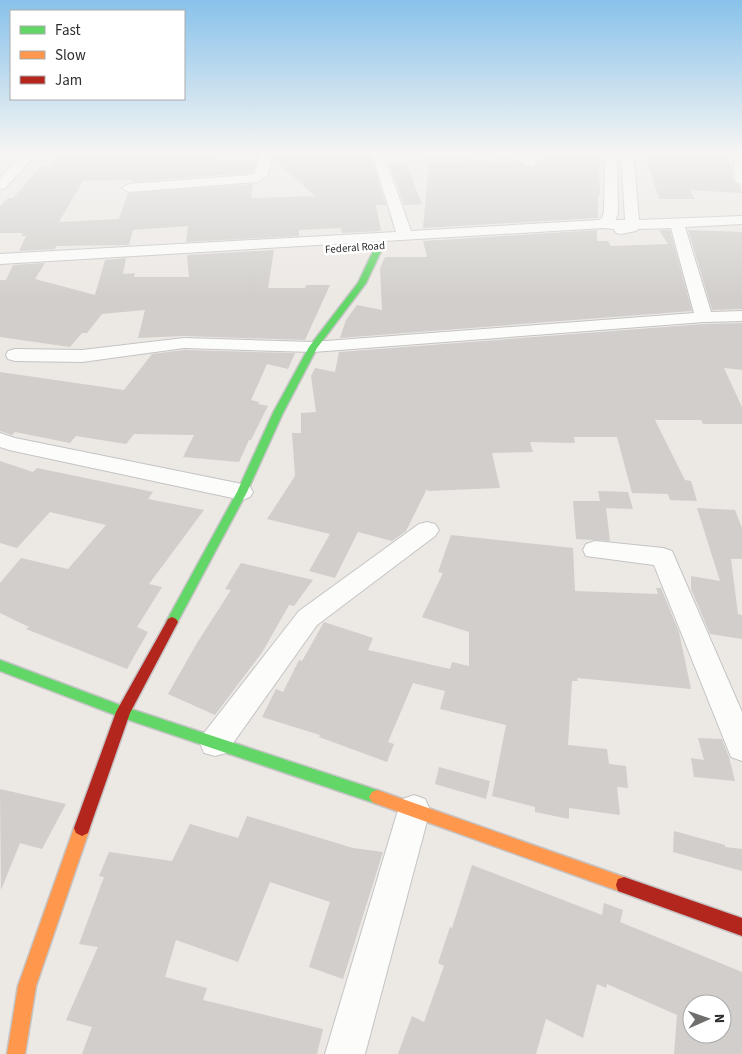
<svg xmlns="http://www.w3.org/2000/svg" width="742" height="1054" font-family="'Source Sans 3',sans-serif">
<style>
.building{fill:#d1cecb;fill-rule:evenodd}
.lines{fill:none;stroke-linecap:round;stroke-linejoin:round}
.street-casing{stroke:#c5c4c5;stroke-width:2}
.fast-casing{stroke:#c5c4c5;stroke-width:3}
.slow-casing{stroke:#c5c4c5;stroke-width:3}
.jam-casing{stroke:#c5c4c5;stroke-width:3}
.street{fill:#fcfcfb;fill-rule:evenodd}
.fast{fill:#63d668;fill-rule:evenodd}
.slow{fill:#ff974d;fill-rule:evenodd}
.jam{fill:#b3261e;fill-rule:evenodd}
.labels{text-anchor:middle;stroke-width:5;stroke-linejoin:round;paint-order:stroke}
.far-street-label{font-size:11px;fill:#2e2e2e;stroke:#fff}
</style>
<rect width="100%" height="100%" fill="#ece8e4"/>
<path class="building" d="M116 151H213L211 160H256L253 172 250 173 131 182 132 180 83 181 59 222 119 219 128 193 253 184 251 198 315 196 273 159 289 158 290 154 294 153V151H366L372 161 386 205H376L381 231 342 233 341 228 299 230V236L186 242 188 226 133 230 129 245 56 246 55 249 19 251 26 236H21L23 233H0V206L8 198H13L41 166H50L58 156H112Z
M545 151H599L601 170H599L600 195H598V218L423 228 429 163 489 161 491 163H519L533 169 540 163H545Z
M656 151H724L733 172V181L739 185 742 193 690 190 695 199H659L646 156H657Z
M406 163 422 204 404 205 390 165Z
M597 230V241H608L611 246 668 244 659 230H670L692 311 340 338 346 320 357 305 382 310 380 268 385 257H427L423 241Z
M688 230 742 232V309L712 310Z
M274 250 268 288H305L306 285H330L305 340 184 336 138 338 145 310 102 314 87 333H82L70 347 0 337V280H6L13 265 45 263 35 279 95 295 105 260 126 258 123 274 135 273 134 277H189L187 255Z
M742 323V370L724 368 742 407V424H703L701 420H655L685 480 691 481 697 501 670 500 668 494 632 493 617 437H574L575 443 530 442 533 452 492 453 500 488 428 491 427 489 406 531 392 541 358 532 335 578 309 571 330 534 267 519 295 476 292 433H301V413L316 412 311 376 315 368 335 372 339 352 704 324Z
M184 350 295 353 288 369 267 364 251 400 259 402 258 404 268 406 251 440H249L239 462 183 457 194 435 134 434 126 444 76 436 70 443 15 432 12 435 0 431V372L124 390 152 354Z
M0 461 33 472 37 468 153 492 148 499 204 510 149 584 162 587 137 627 148 632 127 669 26 629 29 627 0 613V583L21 558 68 569 106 525 50 512 17 548 0 543Z
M598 491 628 492 633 509 606 508 610 541 576 539 573 501H600Z
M697 508 735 510 742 528V559H731L738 614 742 615V639L710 634 691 589V576L720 581Z
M451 535 573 548 575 591 658 594 656 588H661L679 632 691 689 577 678 578 681H572L568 745 607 749 609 764 626 766 628 788 617 787 620 815 569 808V819L535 812V807L492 796 506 725 440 709 445 691 413 683 388 742 394 744 387 762 319 737 320 735 262 717 276 689 283 692 299 660 302 661 324 622 373 638 368 650 450 669 452 662 469 666V632L422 617 443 573 438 572Z
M241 563 313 580 294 606 289 605 263 651 215 715 168 694 197 643 231 590 225 589Z
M698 738 722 739 729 757 735 781 694 777 691 758 704 760Z
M439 767 490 781 486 799 435 784Z
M0 789 66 804 42 849 20 843 1 890Z
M247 816 353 848 383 852 343 979 309 967 330 902 270 882 238 962 176 940 165 977 207 988 203 1000 323 1029 317 1054H82L92 1027 66 1020 98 947 79 944 104 877 99 876 109 852 172 861 190 824 238 838Z
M674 831 725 845V847L742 849V871L673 852Z
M472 865 602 915 604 903 623 910 620 922 742 972V1054H674L677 1015 607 984 606 988 597 984 583 1038 546 1019 536 1054H398L412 1016 424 1022 444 966 438 963 450 927 452 928ZM692 1004H722V1034H692Z"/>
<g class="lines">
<defs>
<path id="street" d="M27 151H40L5 188 0 189V178Z
M261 151H273L267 176 257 182 129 192 122 188 129 184 250 175 254 174Z
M368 151H380L383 156 431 151H514L529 155 538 163 532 167 508 157 493 155 453 156 387 163 411 231 599 220 602 218 604 212 605 151H617L618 212 616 220H625L621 151H633L639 220 742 216V224L685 227 711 312 742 311V321L704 322 313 352 184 348 82 362 15 361 8 359 6 355 8 351 15 349 82 350 184 338 313 342 694 313 671 228 638 229 636 231 621 234 616 233 614 229 603 228 0 264V254L396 232 374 160Z
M735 151H742V185L735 181Z
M0 433 15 438 242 484 250 487 253 492 250 497 242 500 9 450 0 447Z
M427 522 435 524 439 530 435 536 317 625 226 753 215 756 204 753 200 743 204 733 299 611 419 524Z
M595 541 663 548 672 551 742 712V761L731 757 727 747 654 565 586 556 583 550 586 544Z
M414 795 425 799 430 810 365 1054H325L398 810 403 799Z"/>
<path id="fast" d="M377 243 384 245 366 283 317 348 283 413 247 492 176 625 172 627 168 625 166 622 237 492 273 413 309 347 358 283Z
M0 660 125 707 377 790 382 792 385 797 382 802 377 804 123 718 0 671Z"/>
<path id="slow" d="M377 790 624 877 630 879 632 885 630 891 624 893 377 804 372 802 369 797 372 792Z
M82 820 88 823 90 828 36 986 25 1054H7L18 986 74 828 76 823Z"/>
<path id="jam" d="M172 617 176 619 178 622 130 713 88 833 82 836 76 833 74 828 116 712 168 619Z
M624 877 742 918V936L618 891 616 885 618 879Z"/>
</defs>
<use href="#street" class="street-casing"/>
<use href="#fast" class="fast-casing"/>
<use href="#slow" class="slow-casing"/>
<use href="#jam" class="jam-casing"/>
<use href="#street" class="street"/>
<use href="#fast" class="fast"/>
<use href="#slow" class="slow"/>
<use href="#jam" class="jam"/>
</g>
<linearGradient id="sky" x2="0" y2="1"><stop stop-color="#88c2ea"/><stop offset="0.51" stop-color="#f6f5f3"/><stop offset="1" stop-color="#f6f5f3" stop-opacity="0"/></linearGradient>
<rect width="742" height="298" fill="url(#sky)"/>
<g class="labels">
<g class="far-street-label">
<text transform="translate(355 247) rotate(-4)" y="4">Federal Road</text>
</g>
</g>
<rect x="10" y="10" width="175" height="90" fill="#ffffff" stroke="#ababab"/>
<rect x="20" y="26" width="25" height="8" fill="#63d668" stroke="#ababab"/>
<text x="55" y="35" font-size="15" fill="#2e2e2e">Fast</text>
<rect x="20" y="51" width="25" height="8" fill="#ff974d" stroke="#ababab"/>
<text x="55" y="60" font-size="15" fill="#2e2e2e">Slow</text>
<rect x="20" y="76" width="25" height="8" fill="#b3261e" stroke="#ababab"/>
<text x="55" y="85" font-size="15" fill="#2e2e2e">Jam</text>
<g transform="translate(707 1019) rotate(88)"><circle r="24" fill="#ffffff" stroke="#ababab"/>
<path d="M0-4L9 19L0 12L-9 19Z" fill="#706f6e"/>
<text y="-8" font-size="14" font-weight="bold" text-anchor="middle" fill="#2e2e2e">N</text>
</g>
</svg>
